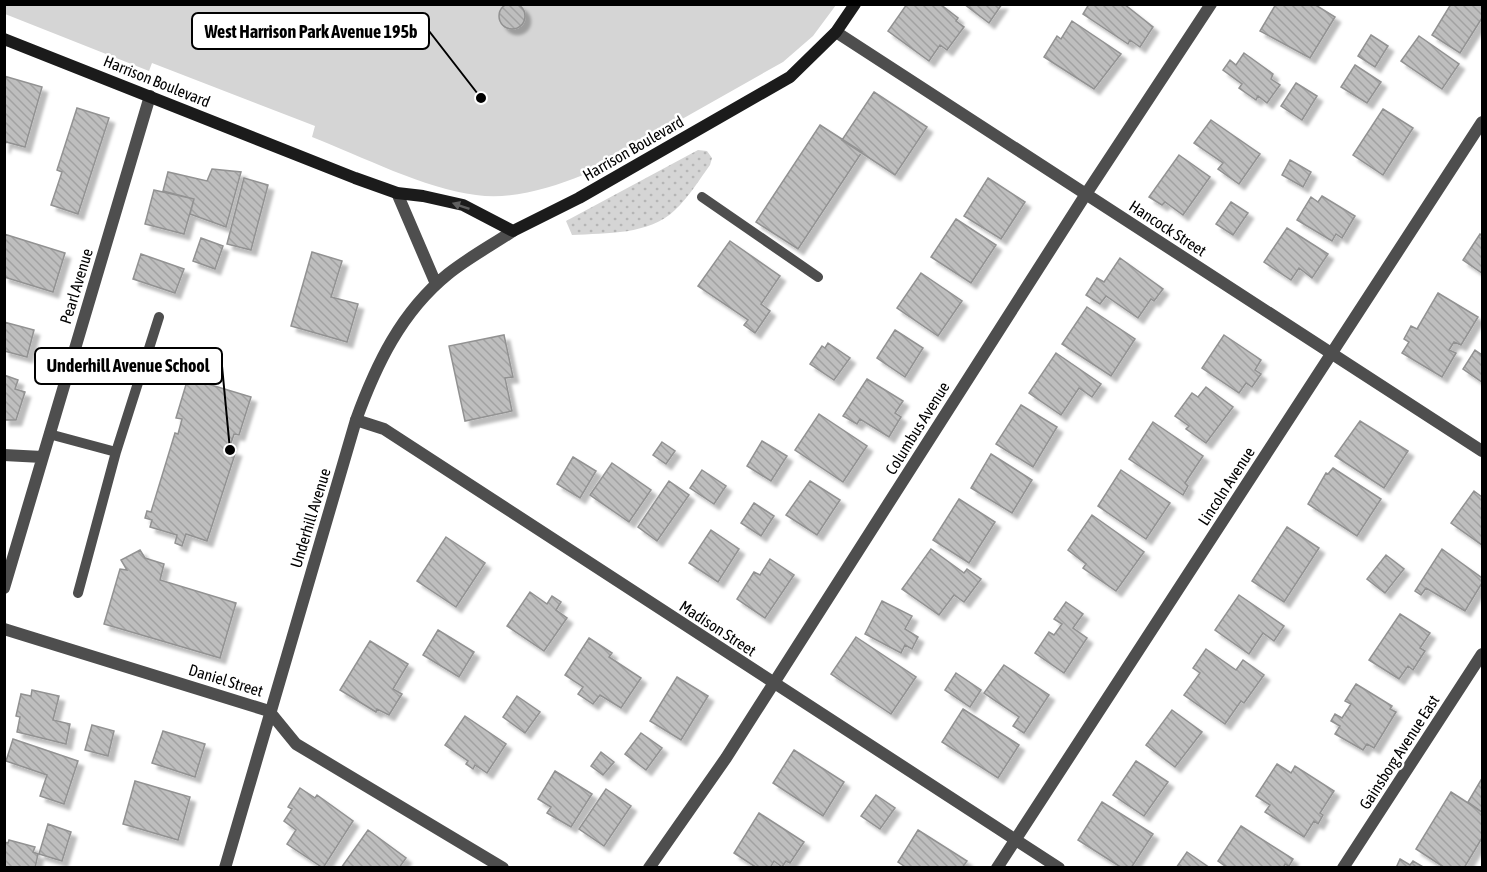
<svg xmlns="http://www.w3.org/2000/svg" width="1487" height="872" font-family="'Asap Condensed',sans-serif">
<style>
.grass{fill:url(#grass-dots)}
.park{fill:#d5d5d5}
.building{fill:url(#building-back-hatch);stroke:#929292;stroke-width:1.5;filter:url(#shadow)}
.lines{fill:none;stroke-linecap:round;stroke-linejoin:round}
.service{stroke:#4e4e4e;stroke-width:10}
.minor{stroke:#4e4e4e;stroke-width:12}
.tertiary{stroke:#4e4e4e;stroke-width:12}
.secondary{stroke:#1b1b1b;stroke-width:12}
.oneway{fill:#5f5f5f}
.labels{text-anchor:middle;stroke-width:5;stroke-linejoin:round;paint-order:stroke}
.street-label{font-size:16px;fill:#000;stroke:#fff}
.leader{fill:none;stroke:#000;stroke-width:2}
.callout-dot{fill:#000;stroke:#fff;stroke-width:2}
.callout{fill:#fff;stroke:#000;stroke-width:2}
.callout-label{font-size:18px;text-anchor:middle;font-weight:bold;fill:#000}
</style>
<defs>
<pattern id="grass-dots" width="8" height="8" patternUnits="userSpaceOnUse" patternTransform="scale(1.5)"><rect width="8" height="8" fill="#d5d5d5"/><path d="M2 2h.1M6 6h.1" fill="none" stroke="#b5b5b5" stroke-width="1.8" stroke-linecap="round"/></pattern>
<pattern id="building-back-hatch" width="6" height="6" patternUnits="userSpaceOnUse" patternTransform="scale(1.5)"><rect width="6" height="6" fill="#bebebe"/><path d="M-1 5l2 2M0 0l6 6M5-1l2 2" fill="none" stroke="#a2a2a2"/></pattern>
<filter id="shadow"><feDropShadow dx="5.5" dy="5.5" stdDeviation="1.5" flood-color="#0004"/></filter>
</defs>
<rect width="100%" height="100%" fill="#fff"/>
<path class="grass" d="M698 150 707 151 712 158 710 165C699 180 689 197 675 210 649 235 607 233 572 235L566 221Z"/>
<path class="park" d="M4 5 5 4 836 5 813 36 783 62 583 175C550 188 513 200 476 195 425 189 361 156 312 137L315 126 152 63 149 71 5 14Z"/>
<path class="building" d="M499 16a13 13 0 1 1 26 0a13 13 0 1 1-26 0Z
M907 4H940L958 18 956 21 964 27 947 50 940 45 929 61 888 31Z
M964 4H1002L989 23Z
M1089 4H1124L1153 27 1140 47 1130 40 1128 44 1083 14Z
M1276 4H1314L1335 17 1310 58 1260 31Z
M1451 4H1482V18L1460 53 1432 35Z
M1072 21 1121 54 1094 89 1044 57 1057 36 1061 39Z
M1371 35 1388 46 1375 67 1358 56Z
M1419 36 1459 64 1442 89 1401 61Z
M1244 53 1273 74 1271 79 1280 85 1267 103 1258 96 1256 100 1239 88 1242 84 1223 70 1230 60 1236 65Z
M1355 65 1381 82 1367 103 1341 87Z
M4 76 42 87 25 147 6 142 4 148Z
M1296 83 1317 96 1302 120 1281 106Z
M874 92 927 127 895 175 842 140Z
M77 108 109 118 78 214 51 205 62 172 57 170Z
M1383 109 1413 128 1383 175 1353 155Z
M1211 120 1260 154 1239 184 1218 169 1223 163 1194 143Z
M820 125 862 152 798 249 756 222Z
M1179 155 1210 177 1183 215 1165 202 1162 205 1149 197Z
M1290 160 1311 172 1303 187 1282 175Z
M212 169 241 172 226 227 190 214 194 199 163 191 168 172 207 181Z
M244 178 268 185 251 250 227 244Z
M988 178 1025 202 1001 239 964 216Z
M154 190 194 199 184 234 145 224Z
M1322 196 1355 216 1342 238 1336 234 1332 241 1297 220 1311 197 1318 202Z
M1231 202 1248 213 1233 235 1216 224Z
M956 219 996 245 971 283 931 257Z
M1287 228 1328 254 1312 278 1299 268 1291 280 1264 262Z
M4 234 65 253 53 292 4 277Z
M1480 234 1482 236V273L1463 260Z
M201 238 223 246 215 269 193 261Z
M730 241 780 276 761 304 770 311 755 333 744 325 748 320 698 286Z
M312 252 342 261 331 297 358 304 347 342 291 326Z
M141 254 184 269 175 293 133 279Z
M1120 258 1163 289 1154 301 1151 299 1138 318 1106 296 1100 304 1086 295 1097 278 1104 282Z
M921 273 962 301 938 336 897 308Z
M1438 293 1478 317 1461 345 1454 342 1449 350 1456 353 1442 377 1402 353 1409 342 1404 339 1411 326 1417 329Z
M1087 307 1135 339 1111 376 1062 344Z
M4 322 34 330 27 357 4 351Z
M895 330 923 348 905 377 877 358Z
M504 335 513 377 505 378 512 411 465 421 449 346Z
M1224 335 1261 360 1255 370 1261 374 1252 387 1246 383 1239 393 1202 368Z
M828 343 850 358 834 380 810 364 822 346 825 348Z
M1475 350 1482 355V382L1463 369Z
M1056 353 1101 384 1092 397 1079 388 1061 415 1029 393Z
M4 375 18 380 15 389 25 392 16 420H4Z
M188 378 251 397 239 435 234 434 229 449 236 451 207 541 186 534 182 546 175 543 177 535 150 527 152 520 145 518 147 511 151 512 175 433 178 434 182 419 176 418Z
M867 379 903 401 895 413 901 417 889 437 860 419 857 424 843 416Z
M1206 387 1233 407 1206 443 1186 429 1189 426 1175 416 1192 393 1198 397Z
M1021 405 1057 427 1033 467 996 444Z
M819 414 867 446 843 482 795 450Z
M1360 421 1408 451 1384 488 1335 456Z
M1153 422 1203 456 1185 483 1188 486 1183 495 1129 459Z
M762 441 787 456 771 481 747 466Z
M662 442 675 451 666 464 653 455Z
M991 454 1032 480 1012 513 971 488Z
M573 457 596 471 580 498 557 484Z
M612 463 651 490 629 522 590 495Z
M1333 468 1381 499 1357 536 1308 504 1326 473 1328 474Z
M702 470 726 486 714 504 690 488Z
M1121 470 1170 503 1146 539 1098 506Z
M669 481 689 495 657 541 638 527Z
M810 481 840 500 817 535 786 515Z
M1474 491 1482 497V545L1451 523Z
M959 499 995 522 969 563 933 540Z
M754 503 774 516 761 536 741 523Z
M1092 515 1144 552 1116 591 1083 568 1086 564 1068 550Z
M1287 527 1319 548 1284 602 1252 581Z
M711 530 739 549 718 582 689 563Z
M446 537 485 563 456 607 417 581Z
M931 549 964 573 967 569 981 579 964 602 954 595 939 615 902 589Z
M1442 549 1482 578V583L1465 611 1426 588 1421 595 1415 591Z
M140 550 145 558 164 564 160 580 236 603 220 658 104 624 120 569 127 570 121 560Z
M1386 555 1404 569 1385 593 1367 579Z
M770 559 794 575 765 618 737 599 754 572 760 575Z
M530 592 547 604 552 596 561 602 556 610 567 618 544 651 507 626Z
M1239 595 1284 626 1274 641 1263 633 1249 654 1215 630Z
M882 601 912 616 905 629 918 637 912 649 905 645 901 653 865 634Z
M1066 602 1083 614 1073 628 1087 638 1064 673 1035 653 1049 632 1054 635 1062 624 1054 619Z
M1400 614 1430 633 1420 648 1425 651 1413 670 1408 666 1399 679 1369 660Z
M438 630 474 652 459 677 423 655Z
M856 637 916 677 891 714 831 674Z
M589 638 612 653 609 657 641 678 621 708 600 695 593 704 578 694 583 687 565 675Z
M370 641 408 664 393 689 402 694 389 715 377 709 376 712 340 690Z
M1206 649 1236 670 1243 660 1264 675 1244 703 1241 701 1225 724 1184 695 1200 673 1193 668Z
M1004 665 1049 695 1024 733 1013 726 1019 717 984 693Z
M956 673 981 690 970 707 945 690Z
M677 677 708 696 681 740 650 721Z
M1356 684 1392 706 1390 709 1396 712 1374 748 1367 744 1363 750 1335 734 1340 726 1331 721 1335 714 1342 718 1351 704 1345 701Z
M32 690 59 696 53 720 70 724 66 744 17 732 20 717 16 716 21 694 31 696Z
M517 696 540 712 525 733 503 717Z
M963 709 1019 745 998 778 942 742Z
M1172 710 1202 732 1175 767 1146 745Z
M465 716 506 744 487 773 475 765 473 769 466 764 468 761 445 745Z
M92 725 114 731 108 756 85 750Z
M163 731 205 744 195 777 152 763Z
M641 733 662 748 646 770 625 754Z
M13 739 78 761 64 804 40 796 47 775 6 761Z
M794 750 844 782 823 816 773 783Z
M601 752 614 762 603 775 591 766Z
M1136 761 1168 782 1144 816 1113 795Z
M1277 764 1291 773 1295 766 1334 791 1320 813 1323 815 1318 824 1314 821 1304 837 1265 812 1270 805 1256 796Z
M555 771 592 794 571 827 547 813 551 807 538 799Z
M1481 780 1482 781V812L1468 802Z
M135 781 190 797 178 840 123 824Z
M300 788 315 798 317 795 353 821 323 868 287 844 296 830 284 821 292 809 288 807Z
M606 789 631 806 604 846 579 829Z
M1451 792 1482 812V838L1464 868H1445L1416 849Z
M876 795 895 808 880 829 861 816Z
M1102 802 1153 834 1131 868H1122L1078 840Z
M759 813 804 842 790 863 786 861 782 867 774 861 770 868H757L734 853Z
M48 824 71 832 62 861 39 854Z
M1241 826 1293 859 1289 866 1285 864 1283 868H1228L1218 861Z
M368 830 406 858 399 868H341Z
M918 830 967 861 962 868H907L898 862Z
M9 840 35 847 33 852 38 854 35 868H4V842L8 843Z
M1187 852 1210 868H1176Z
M1400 859 1410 865 1413 861 1425 868H1396Z"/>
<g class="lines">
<path class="service" d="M702 197 818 277
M49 434 116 452 78 593
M116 452 159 317"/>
<path class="minor" d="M836 32 1482 451
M356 420 384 429 1059 868
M4 455 42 457
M4 588 150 96
M4 629 269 711 296 744 503 868
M649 868 726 758 1086 194 1211 4
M997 868 1482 122
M1343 868 1482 654"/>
<path class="tertiary" d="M397 193 436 284
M225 868 356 420C376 365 401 312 448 274 468 258 492 245 513 231"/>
<path class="secondary" d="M4 39 355 178 397 193 423 196 463 205 513 231 579 198 790 77 836 32 855 4"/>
</g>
<defs><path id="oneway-solid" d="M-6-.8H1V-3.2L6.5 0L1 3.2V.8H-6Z" transform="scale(1.5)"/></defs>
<use class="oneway" href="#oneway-solid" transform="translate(461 206) rotate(-161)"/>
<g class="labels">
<g class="street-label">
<text transform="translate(157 81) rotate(22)" y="6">Harrison Boulevard</text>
<text transform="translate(633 148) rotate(-30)" y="6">Harrison Boulevard</text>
<text transform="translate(1168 228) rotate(33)" y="6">Hancock Street</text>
<text transform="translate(76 286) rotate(-73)" y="6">Pearl Avenue</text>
<text transform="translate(917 428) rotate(-58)" y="6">Columbus Avenue</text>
<text transform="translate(1226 486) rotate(-57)" y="6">Lincoln Avenue</text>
<text transform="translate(310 518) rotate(-73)" y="6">Underhill Avenue</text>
<text transform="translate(718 628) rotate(33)" y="6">Madison Street</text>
<text transform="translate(226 680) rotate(17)" y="6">Daniel Street</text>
<text transform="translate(1399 752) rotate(-57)" y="6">Gainsborg Avenue East</text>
</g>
</g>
<path class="leader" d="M481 98L429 31M230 450L222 366"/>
<g class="callout-dot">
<circle cx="481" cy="98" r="6"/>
<circle cx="230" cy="450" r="6"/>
</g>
<g class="callout">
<rect x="192" y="13" width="237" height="36" rx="6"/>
<rect x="35" y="348" width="187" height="36" rx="6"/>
</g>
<g class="callout-label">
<text x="311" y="38">West Harrison Park Avenue 195b</text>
<text x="128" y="372">Underhill Avenue School</text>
</g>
<rect width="1487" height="872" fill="none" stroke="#000000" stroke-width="12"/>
</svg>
